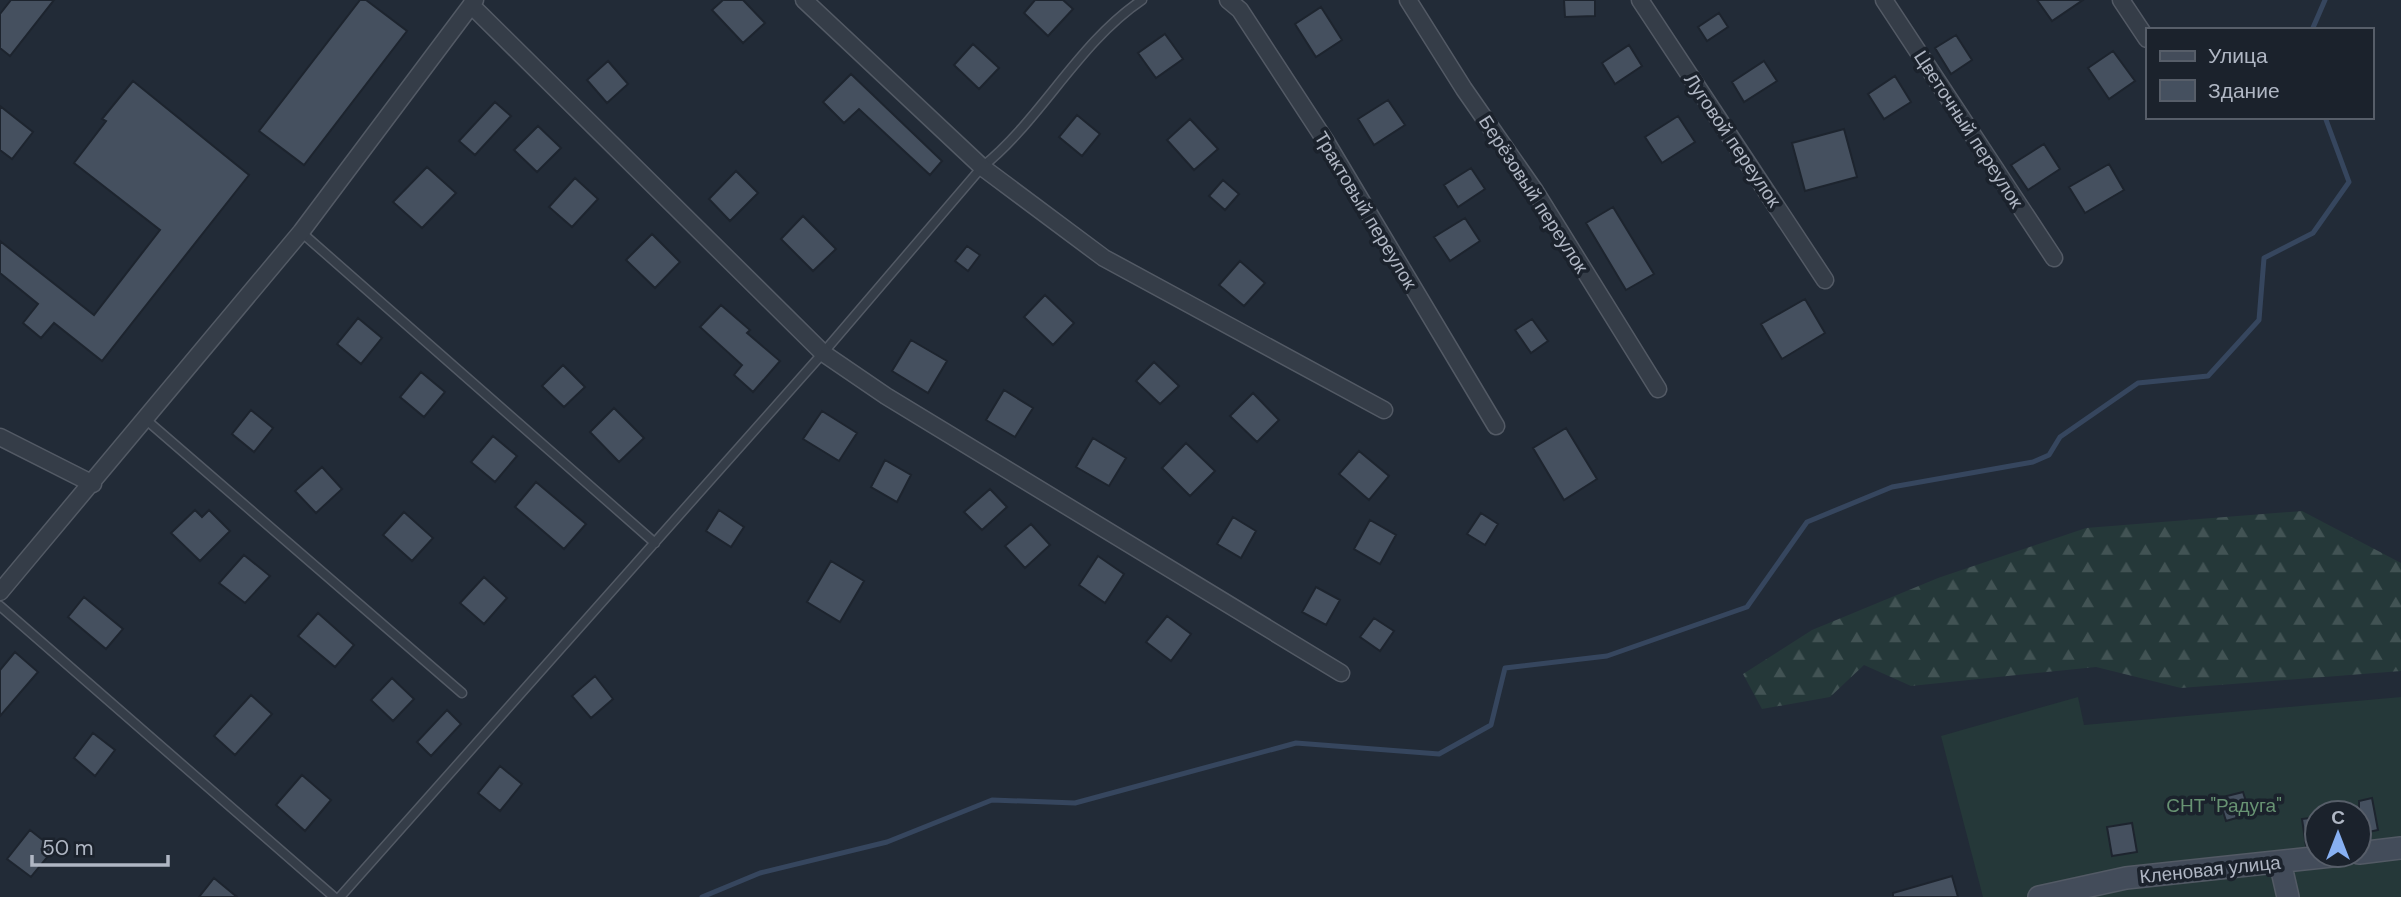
<svg xmlns="http://www.w3.org/2000/svg" width="2401" height="897" font-family="'DM Sans',sans-serif">
<style>
.forest{fill:url(#forest-firs)}
.garden{fill:#253839;fill-rule:evenodd}
.lines{fill:none;stroke-linecap:round;stroke-linejoin:round}
.stream{stroke:#36465e;stroke-width:5}
.building{fill:#45505f;stroke:#1d242e;stroke-width:2}
.lane-casing{stroke:#535a65;stroke-width:11}
.street-casing{stroke:#535a65;stroke-width:19}
.secondary-casing{stroke:#535a65;stroke-width:24}
.lane{stroke:#353d48;stroke-width:8}
.street{stroke:#353d48;stroke-width:16}
.secondary{stroke:#434c5a;stroke-width:21}
.labels{text-anchor:middle;stroke-width:7;stroke-linejoin:round;paint-order:stroke}
.street-label{font-size:19px;fill:#b0b7c4;stroke:#1b222c}
.park-label{font-size:19px;fill:#689373;stroke:#1b222c}
</style>
<defs>
<pattern id="forest-firs" width="22" height="20" patternUnits="userSpaceOnUse" patternTransform="scale(1.75)"><rect width="22" height="20" fill="#253839"/><path d="M5 1l3.5 6h-7zM16 11l3.5 6h-7z" fill="#425354"/></pattern>
</defs>
<rect width="100%" height="100%" fill="#222b37"/>
<path class="forest" d="M2302 511 2401 563V671L2181 688 2096 667 1911 686 1864 665 1830 697 1762 709 1743 674 1812 630 1938 578 2086 528Z"/>
<path class="garden" d="M2078 697 2084 725 2401 697V897H1983L1941 736ZM2317 813H2359V855H2317Z"/>
<g class="lines">
<path class="stream" d="M2312 30 2325 0
M702 897 760 873 887 842 992 800 1075 803 1296 743 1439 754 1491 725 1505 668 1607 656 1747 607 1807 522 1892 487 2033 462 2049 455 2060 437 2138 383 2208 376 2259 320 2264 258 2313 233 2349 182 2325 117"/>
</g>
<path class="building" d="M11 0H54L10 56 0 48V14Z
M360 0H366L407 31 304 165 259 131Z
M723 0H743L765 23 743 43 712 10Z
M1035 0H1063L1073 9 1048 36 1024 13Z
M1564 0H1595V16L1565 17Z
M2037 0H2083L2052 21Z
M1321 7 1342 40 1316 57 1295 24Z
M1719 13 1728 27 1707 41 1698 27Z
M1165 34 1183 59 1156 78 1138 53Z
M1956 35 1972 60 1951 74 1935 48Z
M973 44 999 68 979 89 954 65Z
M1629 45 1642 66 1615 84 1602 63Z
M2113 51 2135 81 2109 99 2088 68Z
M608 61 628 84 607 103 587 80Z
M1764 61 1777 81 1744 102 1732 82Z
M851 74 942 161 930 175 859 109 844 123 823 102Z
M1895 76 1911 102 1884 119 1868 94Z
M133 81 249 175 102 361 54 323 41 338 23 323 38 304 0 273V241L94 315 160 230 74 163 106 121 102 119Z
M1388 100 1405 125 1374 145 1358 119Z
M495 102 511 116 475 155 459 141Z
M0 106 33 132 12 159 0 150Z
M1077 115 1100 134 1082 156 1059 137Z
M1678 116 1695 142 1662 163 1645 137Z
M1190 119 1218 149 1194 170 1167 140Z
M538 126 561 148 537 172 514 150Z
M1844 129 1857 177 1805 191 1792 143Z
M2044 144 2060 169 2028 190 2011 165Z
M2109 164 2124 190 2085 213 2069 187Z
M427 167 456 193 422 228 393 202Z
M1471 168 1485 189 1458 207 1444 185Z
M736 171 758 193 730 221 709 199Z
M575 178 598 199 572 227 549 207Z
M1223 180 1239 194 1225 210 1209 196Z
M1613 207 1654 274 1626 290 1586 223Z
M803 216 836 249 813 271 781 239Z
M1465 218 1480 241 1450 261 1434 237Z
M652 234 680 262 655 288 626 260Z
M967 246 980 255 968 271 955 261Z
M1240 261 1265 283 1244 306 1219 285Z
M1045 295 1074 323 1053 345 1024 317Z
M1805 299 1825 333 1782 359 1761 324Z
M721 305 750 330 747 333 780 361 753 392 734 375 742 365 700 327Z
M358 318 382 338 361 364 337 344Z
M1532 319 1548 341 1531 353 1515 330Z
M911 340 947 361 928 393 892 371Z
M1154 362 1179 386 1160 404 1136 381Z
M563 365 585 387 564 407 542 386Z
M421 372 445 392 424 417 400 397Z
M1004 390 1033 408 1015 437 986 420Z
M1253 393 1279 420 1257 442 1230 416Z
M614 408 644 438 619 462 590 432Z
M251 410 273 428 254 452 232 434Z
M822 411 857 433 839 461 803 439Z
M1566 428 1597 479 1564 500 1533 448Z
M493 436 517 456 495 482 471 462Z
M1093 438 1126 458 1109 486 1076 467Z
M1186 443 1215 471 1190 496 1162 468Z
M1359 451 1389 476 1369 500 1339 474Z
M885 460 911 475 897 502 871 487Z
M322 467 342 489 316 513 295 491Z
M536 482 586 524 564 549 515 507Z
M990 489 1007 507 982 530 964 512Z
M195 510 202 517 209 510 230 531 200 561 171 533Z
M719 510 744 527 731 547 706 531Z
M404 512 433 538 412 561 383 535Z
M1481 513 1498 524 1485 545 1467 534Z
M1233 517 1256 531 1241 558 1217 544Z
M1370 520 1396 535 1380 564 1354 549Z
M1031 524 1050 545 1025 568 1005 546Z
M244 555 270 576 245 603 219 583Z
M1098 556 1124 574 1105 603 1079 585Z
M831 561 864 581 840 622 807 602Z
M484 577 507 598 484 624 460 603Z
M1316 587 1340 600 1326 625 1302 612Z
M84 597 123 629 106 649 68 617Z
M318 613 354 645 335 667 298 636Z
M1167 616 1191 634 1171 661 1146 642Z
M1374 618 1394 631 1380 651 1360 637Z
M15 652 38 672 0 716V670Z
M595 676 613 699 591 718 572 696Z
M392 678 414 699 393 721 371 700Z
M251 695 272 714 235 755 214 736Z
M447 710 461 724 431 756 417 742Z
M93 733 115 750 95 776 74 758Z
M500 766 522 784 500 811 478 793Z
M302 775 331 800 305 831 276 805Z
M2243 792 2250 814 2226 821 2219 798Z
M2372 798 2378 830 2359 834V801Z
M2317 817V844L2306 846 2302 819Z
M2132 823 2137 852 2112 856 2107 827Z
M30 830 54 849 31 877 7 859Z
M1952 876 1958 897H1893V893Z
M214 878 237 897H199Z"/>
<g class="lines">
<defs>
<path id="lane" d="M301 232 655 543
M144 418 462 693
M0 606 334 897
M340 897 823 353 982 167C1041 120 1078 43 1142 0"/>
<path id="street" d="M804 0 982 167 1104 258 1384 410
M1228 0 1240 10 1325 140 1496 426
M1408 0 1464 89 1535 191 1658 389
M1640 0 1825 280
M1884 0 2054 258
M2121 0 2147 39
M471 5 823 353 886 396 1341 673
M0 437 93 484
M0 592 301 232 475 0"/>
<path id="secondary" d="M2359 853 2401 848
M2280 862 2288 897
M2039 897 2126 878 2341 855"/>
</defs>
<use href="#lane" class="lane-casing"/>
<use href="#street" class="street-casing"/>
<use href="#secondary" class="secondary-casing"/>
<use href="#lane" class="lane"/>
<use href="#street" class="street"/>
<use href="#secondary" class="secondary"/>
</g>
<g class="labels">
<g class="street-label">
<text transform="translate(1969 129) rotate(57)" y="7">Цветочный переулок</text>
<text transform="translate(1733 140) rotate(56)" y="7">Луговой переулок</text>
<text transform="translate(1534 194) rotate(57)" y="7">Берёзовый переулок</text>
<text transform="translate(1366 210) rotate(59)" y="7">Трактовый переулок</text>
<text transform="translate(2210 869) rotate(-6)" y="7">Кленовая улица</text>
</g>
<g class="park-label">
<text x="2224" y="812">СНТ "Радуга"</text>
</g>
</g>
<rect x="2146" y="28" width="228" height="91" fill="#1b222c" stroke="#575e69" stroke-width="2"/>
<rect x="2160" y="51" width="35" height="10" fill="#434c5a" stroke="#575e69" stroke-width="2"/>
<text x="2208" y="63" font-size="21" fill="#b0b7c4">Улица</text>
<rect x="2160" y="80" width="35" height="21" fill="#45505f" stroke="#575e69" stroke-width="2"/>
<text x="2208" y="98" font-size="21" fill="#b0b7c4">Здание</text>
<g transform="translate(2338 834)"><circle r="33" fill="#1b222c" stroke="#575e69" stroke-width="2"/>
<path d="M0-5L12 26L0 18L-12 26Z" fill="#87b0f2"/>
<text y="-10" font-size="19" font-weight="bold" text-anchor="middle" fill="#b0b7c4">С</text>
</g>
<path d="M32 855v10h136v-10" fill="none" stroke="#b0b7c4" stroke-width="3.5"/>
<text x="42" y="855" font-size="21" fill="#b0b7c4" stroke="#1b222c" stroke-width="5" paint-order="stroke">50 m</text>
</svg>
